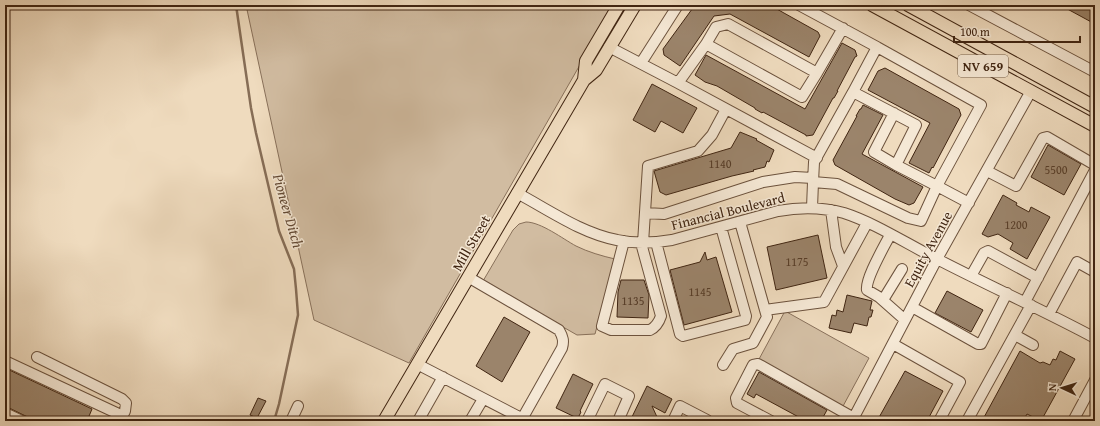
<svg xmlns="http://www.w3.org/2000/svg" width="1100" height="426" font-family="'Gentium Book Plus',serif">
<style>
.green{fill:#d1bca1;stroke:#88705a}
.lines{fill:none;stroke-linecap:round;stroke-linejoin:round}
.stream{stroke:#866d56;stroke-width:2.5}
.building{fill:#9b846b;stroke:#402512}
.minor-casing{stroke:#6c523d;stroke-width:12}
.major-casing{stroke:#402512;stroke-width:14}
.minor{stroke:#f5e8d5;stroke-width:10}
.major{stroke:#efdbbe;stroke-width:12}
.labels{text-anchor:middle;stroke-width:3;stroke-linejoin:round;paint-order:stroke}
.number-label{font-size:12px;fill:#573d28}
.shield{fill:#f5e8d5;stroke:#76604c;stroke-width:1}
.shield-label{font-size:13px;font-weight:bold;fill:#402512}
.street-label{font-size:14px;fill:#402512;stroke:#f5e8d5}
.water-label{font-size:15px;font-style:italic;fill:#634934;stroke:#f5e8d5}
</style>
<rect width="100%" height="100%" fill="#efdbbe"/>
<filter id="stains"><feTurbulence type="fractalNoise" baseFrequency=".005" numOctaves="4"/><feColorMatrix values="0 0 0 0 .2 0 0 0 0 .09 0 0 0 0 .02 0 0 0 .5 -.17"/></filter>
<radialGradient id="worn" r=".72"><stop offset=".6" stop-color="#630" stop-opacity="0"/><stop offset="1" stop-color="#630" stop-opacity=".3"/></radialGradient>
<path class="green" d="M246 5H613L612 9 409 363 314 320Z
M526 222C541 222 563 239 576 246 588 252 602 256 615 259L595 334 577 335 483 281 513 230 519 224Z
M785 311 869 358 842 408 758 361Z"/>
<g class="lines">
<path class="stream" d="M236 5 251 108 256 133 279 231 294 269 296 289 298 315 279 404 274 421"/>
</g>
<path class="building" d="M695 5H777L775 8 818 32 820 36 809 57 730 14 714 16 680 66 664 55 663 49Z
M1060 5H1095V24Z
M842 43 855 50 857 56 855 57 837 91H838L834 98H833L813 135 806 136V135L763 112 762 113 755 109V108L717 86 705 82 695 75 706 55 805 109Z
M885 68 959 109 961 115 933 168 932 167 929 173 909 163 930 123 868 90 878 71Z
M652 84 697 108 683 133 661 121 655 132 633 120Z
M863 105 883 115 862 154 923 187 914 203 909 205 895 199 835 165 833 160 857 116H856L860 109H861Z
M740 132 757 139 756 140 774 150 769 162 767 161 765 167 753 170 754 171 732 176 666 195 660 192 654 171 731 148Z
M1048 145 1081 164 1064 195 1031 177Z
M1003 195 1017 203 1016 205 1029 212 1031 207 1050 217 1027 259 1010 249 1013 243 998 234 988 237 982 234Z
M818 235 827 278 776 290 767 247Z
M705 252 707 260 716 257 732 312 684 325 670 270 700 262Z
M621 280H644L649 295 648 318 617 317 618 292Z
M947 291 983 310 971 332 935 313Z
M847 295 872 301 870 310H873L871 317H869L867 326 854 323 851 333 829 328 832 315 836 316 837 310 843 312Z
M504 317 530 332 502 382 476 366Z
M1020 351 1040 363 1043 362 1050 365 1053 359 1056 360 1060 351 1075 359 1041 421 1027 414 1023 421H982Z
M5 368 92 409 87 421H36L5 406Z
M905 371 943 391 927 421H877Z
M759 372 827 410 821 421H806L756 394 754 398 747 394Z
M573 374 593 384 580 411 581 412 578 418H577L556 408Z
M647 386 672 399 665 413 652 406 657 417 652 419 651 421H630Z
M258 398 266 401 257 418 250 415Z"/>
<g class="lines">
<defs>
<path id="minor" d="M799 5 877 47
M969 5 1095 72
M706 44 716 27 728 24 817 73 802 97 706 44 678 83 817 158
M609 47 678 83
M641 63 678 5
M817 73 843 28
M894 113 874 152 896 165
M987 171 1016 186 1043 138 1047 137 1095 165
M813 182 814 162 853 92 916 125 896 165 937 186 981 105 877 47 853 92
M517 193C549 210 581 233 617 240 635 244 654 243 672 240L778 211C800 207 822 207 844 213 875 223 907 244 937 259 989 286 1043 310 1095 338
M812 208 813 182 837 184 908 218 921 221 937 186 969 203
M831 210 836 247 843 266
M645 213 664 214 763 182 795 177 813 178
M740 222 765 310 824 302 867 223
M890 235C884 247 865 279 867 290L879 297 905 320
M624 241 602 326 611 330H650C656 327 659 322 661 316L641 243
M656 242 680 334 683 336 745 320 746 316 721 227
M643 243 648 166 698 151 712 135 726 109
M971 276 984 253 988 251 1038 278
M468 277 559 330C563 337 564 341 562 348L522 419
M883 300 902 269
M1025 302 1095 170
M912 307 978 344H981L1007 293
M1049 314 1077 262 1095 272
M1015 335 1033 345
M893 344 960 382 939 421
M37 357 122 399 126 403 125 411 120 421
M5 361 123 416
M417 364 527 421
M723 365 733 349 753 343 767 317 765 310
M5 413 22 421
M291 421 298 406
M418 421 443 377
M470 421 483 399
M587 421 605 384 629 396 618 421
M673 421 680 406 707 420V421
M771 421 737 403 736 398 753 365 758 364 854 418
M852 421 937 259 1031 91
M967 421 1031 305
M1073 421 1095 380"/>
<path id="major" d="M872 5 1095 126
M908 5 1095 107
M584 80 586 61 619 5
M384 421 584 80 596 70 635 5"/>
</defs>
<use href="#minor" class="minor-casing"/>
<use href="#major" class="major-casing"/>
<use href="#minor" class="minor"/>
<use href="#major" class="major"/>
</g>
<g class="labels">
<g class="number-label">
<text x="720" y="168">1140</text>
<text x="1056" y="174">5500</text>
<text x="1016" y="229">1200</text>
<text x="797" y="266">1175</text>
<text x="700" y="296">1145</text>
<text x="633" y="305">1135</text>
</g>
<rect class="shield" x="958" y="55" width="50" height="22" rx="3"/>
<g class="shield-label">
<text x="983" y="71">NV 659</text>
</g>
<g class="street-label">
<text transform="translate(728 211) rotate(-14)" y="5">Financial Boulevard</text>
<text transform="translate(471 243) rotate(-60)" y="5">Mill Street</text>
<text transform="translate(928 249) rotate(-61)" y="5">Equity Avenue</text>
</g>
<g class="water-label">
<text transform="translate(288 211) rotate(74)" y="5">Pioneer Ditch</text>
</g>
</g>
<rect width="1100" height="426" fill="none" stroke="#efdbbe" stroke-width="20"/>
<rect x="6" y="6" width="1088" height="414" fill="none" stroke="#402512" stroke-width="2"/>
<rect x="10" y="10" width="1080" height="406" fill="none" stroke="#402512"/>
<g transform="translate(1062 388) rotate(274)" stroke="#f5e8d5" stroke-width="3" paint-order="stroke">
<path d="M0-3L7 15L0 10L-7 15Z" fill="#402512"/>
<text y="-6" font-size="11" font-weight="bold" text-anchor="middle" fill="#402512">N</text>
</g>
<path d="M954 36v6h126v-6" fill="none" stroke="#402512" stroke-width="2"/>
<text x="960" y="36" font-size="12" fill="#402512" stroke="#f5e8d5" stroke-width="3" paint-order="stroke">100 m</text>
<rect width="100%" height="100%" filter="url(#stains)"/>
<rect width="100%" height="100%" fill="url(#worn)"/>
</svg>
